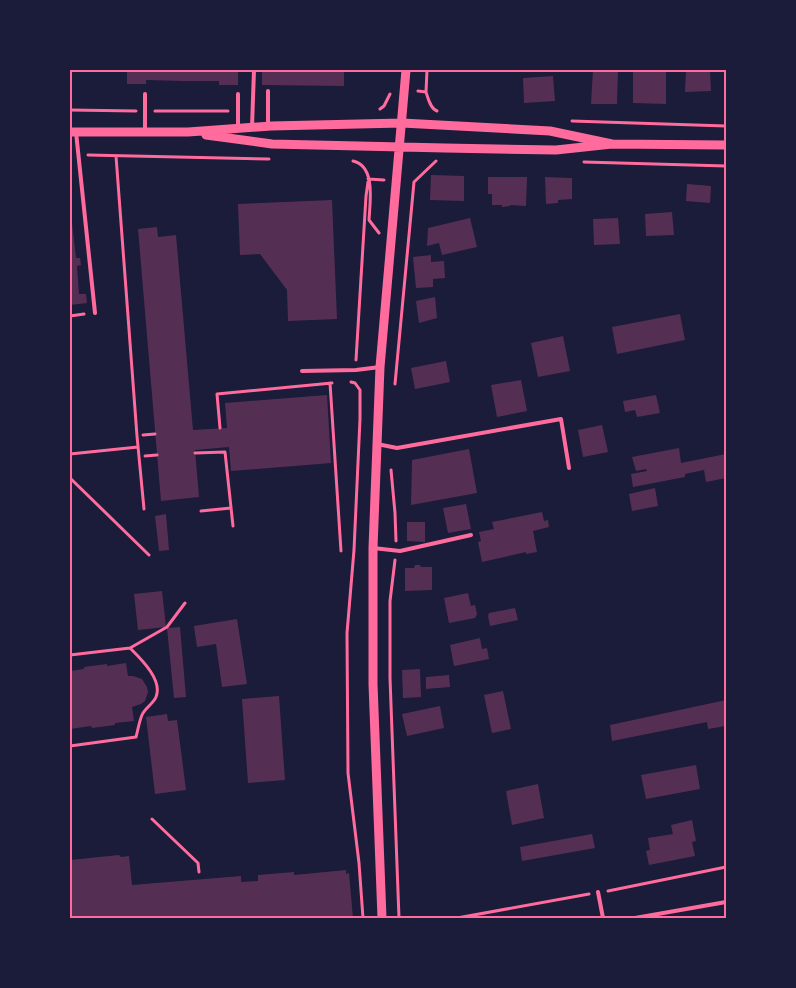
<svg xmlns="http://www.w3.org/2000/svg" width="796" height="988" font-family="'Golos Text',sans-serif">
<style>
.building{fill:#542f53}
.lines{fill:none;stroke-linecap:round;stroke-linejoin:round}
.path{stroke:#ff6b9d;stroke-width:3}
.service{stroke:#ff6b9d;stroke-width:4}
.tertiary{stroke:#ff6b9d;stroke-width:9}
.neatline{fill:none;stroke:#ff6b9d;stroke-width:2}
</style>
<rect width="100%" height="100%" fill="#1b1b3a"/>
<path class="building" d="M127 70H238V85H219V81H183L146 80V84H127Z
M262 70H344V86L262 85Z
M593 70H618L617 104H591Z
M686 70H710L711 91 685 92Z
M633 72H666V104L633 103Z
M553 76 555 101 524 103 523 78Z
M431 175 464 176V201L430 200Z
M488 177H527L526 206 510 205V206L502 207V205H492V194H488Z
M545 177 572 178V199L558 200V203L546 204Z
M687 184 711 186 710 203 686 201Z
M332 200 337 319 288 321 287 290 260 254 240 255 238 204Z
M672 212 674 235 646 236 645 214Z
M470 218 477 247 442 255 439 243 427 246 428 228Z
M618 218 620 244 594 245 593 219Z
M70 223H72L76 258H80L81 265 77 266 79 294H86L87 303 70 305Z
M157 227 158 237 176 235 193 430 227 428 225 403 327 395 331 463 231 471 229 447 195 450 199 497 161 501 138 229Z
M431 255V262L444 261 445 278 433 279V287L416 288 413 257Z
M435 297 437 318 419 323 416 301Z
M680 314 685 340 617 354 612 327Z
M563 336 570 371 538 377 531 343Z
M446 361 450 382 415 389 411 368Z
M521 380 527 411 497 417 491 385Z
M656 395 660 413 637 417 635 410 625 412 623 401Z
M602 425 608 452 583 457 578 430Z
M679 448 681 463 726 454V478L706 482 704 470 685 474V477L633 487 631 474 647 471 646 469 636 471 632 457Z
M469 449 477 493 411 505 412 460Z
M655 488 658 506 632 511 629 494Z
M466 504 471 529 448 533 443 508Z
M542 512 544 521 548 520 549 527 533 531 537 552 526 554V552L482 562 478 542 481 541 479 532 494 529 492 522Z
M166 514 169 550 159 551 155 516Z
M407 522H425V542L407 541Z
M415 565H420L421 567H432V590L405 591V568H414Z
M162 591 166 627 138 630 134 594Z
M468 593 471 606 475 605 477 614 475 618 449 623 444 598Z
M515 608 518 620 490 626 488 616 489 613Z
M237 619 247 684 222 687 216 644 197 647 194 626Z
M180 627 186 697 174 698 167 628Z
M480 638 482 649 487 648 489 659 454 666 450 645Z
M126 663 128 676H133L142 679 147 687 148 692 145 701 141 704 132 707 134 721 115 723V725L92 728 91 726 70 729V671L84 669V667L107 664V666Z
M420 669 421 697 403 698 402 670Z
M449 675 450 687 426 689V677Z
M503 691 511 729 492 733 484 695Z
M279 696 285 780 248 783 242 699Z
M726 700V726L708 729 707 722 612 741 610 725Z
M440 706 444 728 407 736 402 714Z
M167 714 168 721 177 720 186 790 155 794 146 717Z
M696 765 700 789 646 799 641 775Z
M538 784 544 818 512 825 506 791Z
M692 820 696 841 692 842 695 856 649 865 646 851 650 850 648 838 673 834 671 825Z
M592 834 595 848 522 861 520 847Z
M119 855 121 857 129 856 132 885 241 876V882L258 881V875L294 872V875L346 870V874L349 873 353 918H70V860Z"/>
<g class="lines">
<path class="path" d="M418 91 426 92C428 98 430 108 437 111
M426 92 427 70
M380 109 384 106 390 94
M70 110 136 111
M155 111H228
M572 121 726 126
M88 155 269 159
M116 156 137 436 144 509
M353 161C376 166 370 202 369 220L379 233
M584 162 726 166
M368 179 384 180
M70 316 84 314
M356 360 366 196 368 182
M351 382 355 383 360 390V419L354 550 347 633 348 773 359 863 363 918
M330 383 341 551
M395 384 414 182 436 161
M220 428 217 394 332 383
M143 435 155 434
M195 453 225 452 233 526
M70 454 138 447
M145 456 157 455
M391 470 395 513 396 541
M70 478 149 555
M201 511 231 508
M395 560 390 601V678L399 918
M70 655 130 648 167 627 185 603
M70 746 136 737C138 730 139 722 142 715 145 708 153 704 156 697 163 680 141 659 130 648
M152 819 198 863 199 872
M608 891 726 867
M457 918 589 894"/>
<path class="service" d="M145 94V132
M238 94V128
M268 126V91
M252 127 254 70
M76 132 95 313
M302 371 356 370 380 367
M377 444 397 448 561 419 569 468
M373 548 400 551 471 535
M598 892 603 918
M635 918 726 902"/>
<path class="tertiary" d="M70 132H188L271 126 402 123 550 131 612 144
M206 135 272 144 445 148 556 150 612 144 726 145
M382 918 373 684V548L380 367 406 70"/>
</g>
<rect width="796" height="988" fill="none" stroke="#1b1b3a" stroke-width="142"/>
<rect x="71" y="71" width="654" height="846" class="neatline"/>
</svg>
